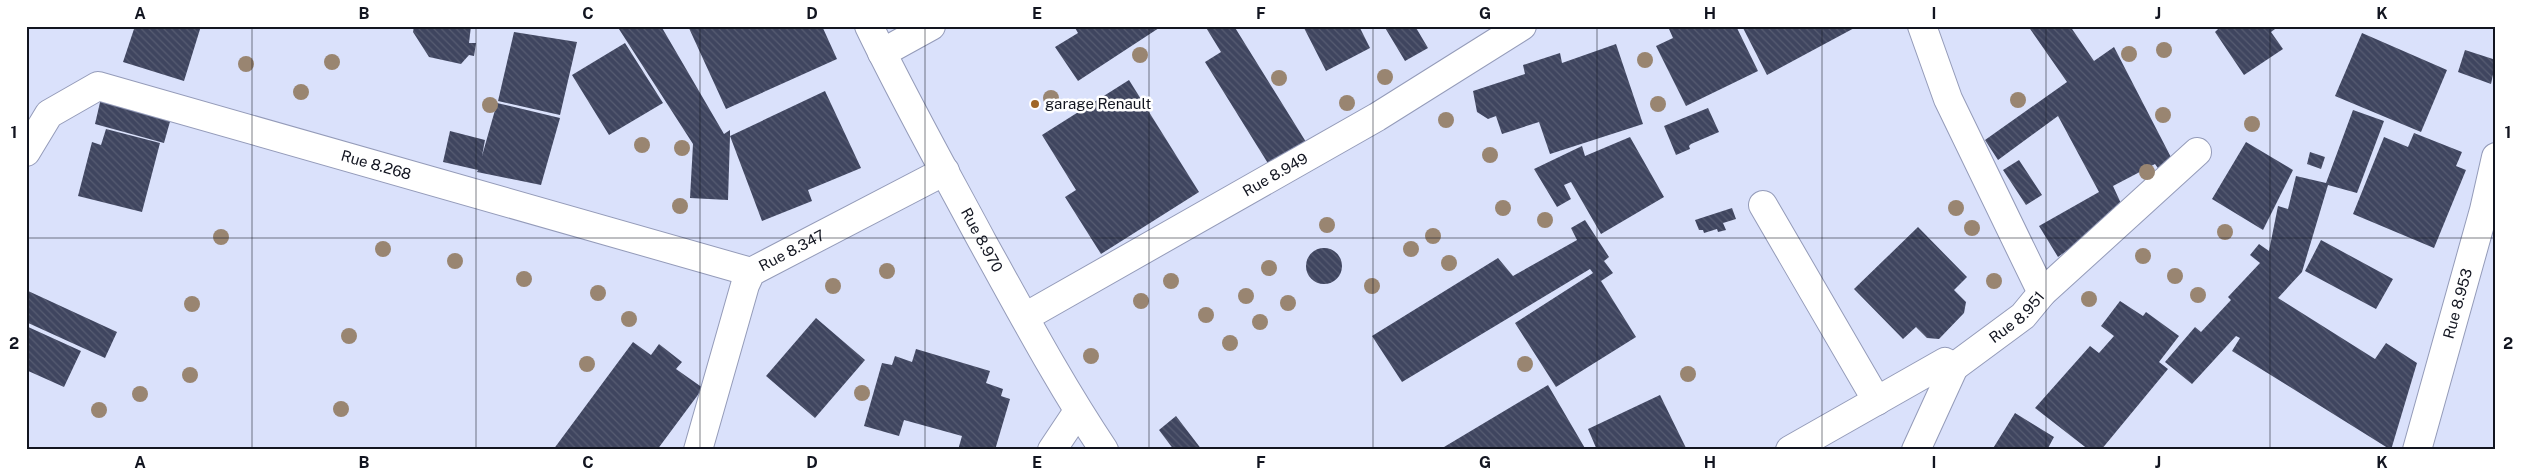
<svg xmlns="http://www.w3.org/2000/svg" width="2522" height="476" font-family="'Public Sans',sans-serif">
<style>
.building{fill:url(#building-back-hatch)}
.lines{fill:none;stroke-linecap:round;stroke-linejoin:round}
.minor-casing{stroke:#949bb9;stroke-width:30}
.minor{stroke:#fff;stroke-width:28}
.tree{fill:#998571}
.grid{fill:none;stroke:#121520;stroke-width:1;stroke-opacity:0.55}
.poi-dot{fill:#a06626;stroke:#fff;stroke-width:2}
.labels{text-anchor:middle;stroke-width:5;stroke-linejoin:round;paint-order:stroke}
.poi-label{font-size:15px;fill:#121520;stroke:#fff;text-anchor:start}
.street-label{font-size:15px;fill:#121520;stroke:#fff}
.neatline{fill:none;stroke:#121520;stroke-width:2}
.grid-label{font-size:16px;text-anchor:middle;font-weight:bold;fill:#121520}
</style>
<defs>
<pattern id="building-back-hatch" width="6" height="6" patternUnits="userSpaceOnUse" patternTransform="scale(1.25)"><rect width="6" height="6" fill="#3f455f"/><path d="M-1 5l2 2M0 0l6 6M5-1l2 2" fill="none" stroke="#575c72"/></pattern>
</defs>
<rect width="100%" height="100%" fill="#dae1fb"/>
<path class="building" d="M135 26H201L184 81 123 62Z
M414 26H471L469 43H476L474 56 469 55 461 64 429 57 413 32Z
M617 26H661L724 134 730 130V136L825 91 861 168 808 190 812 201 762 221 730 136 728 200 690 198 693 144Z
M688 26H822L837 59 726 109Z
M1074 26H1162L1078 81 1055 47 1078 33Z
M1205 26H1234L1306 142 1269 165 1205 62 1221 52Z
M1303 26H1359L1370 48 1326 71Z
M1384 26H1415L1428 48 1405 61Z
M1675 26H1736L1758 71 1686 106 1656 46 1673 38 1669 29Z
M1742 26H1858L1767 75Z
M2028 26H2070L2094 61 2114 47 2175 165 2162 174 2155 164 2113 186 2124 210 2058 257 2039 226 2099 192 2058 116 1998 160 1985 140 2067 82Z
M2221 26H2279L2271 32 2283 49 2244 75 2215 32Z
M514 32 577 42 560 115 498 101Z
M2362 33 2447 70 2421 132 2335 96Z
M625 43 663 103 609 135 572 75Z
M1616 44 1643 124 1550 154 1539 122 1502 134 1496 116 1488 119 1477 112 1473 91 1525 74 1523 65 1560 53 1562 63Z
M2465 50 2496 60 2491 84 2458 72Z
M1129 80 1199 192 1101 254 1065 197 1076 190 1042 135Z
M101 98 171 118 164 143 95 124Z
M497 103 560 118 541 185 477 172 478 170 443 162 450 131 485 140 482 156Z
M1708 108 1719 132 1691 144 1689 146 1690 149 1676 155 1664 126Z
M2353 110 2384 121 2357 193 2328 185 2302 272 2278 298 2375 359 2386 343 2417 363 2391 450 2232 351 2240 338 2236 336 2192 384 2165 362 2195 327 2201 332 2231 300 2228 297 2260 263 2250 255 2259 244 2269 251 2278 206 2288 209 2296 176 2326 183Z
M106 129 160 143 142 212 78 196 92 142 101 145Z
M2414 133 2462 152 2456 166 2466 170 2434 248 2353 214 2384 137 2408 147Z
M1630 137 1664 197 1601 234 1571 182 1564 185 1571 199 1557 207 1534 169 1582 146 1585 156Z
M2246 142 2293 170 2263 230 2212 199Z
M2310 152 2325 157 2321 169 2307 164Z
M2019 160 2042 195 2026 205 2003 170Z
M1732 208 1736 219 1723 223 1726 230 1718 232 1717 229 1704 233 1703 230H1699L1695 220Z
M1585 220 1609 257 1604 261 1613 273 1601 281 1636 337 1556 387 1515 323 1593 273 1590 269 1402 382 1372 336 1498 258 1513 276 1577 240 1571 228Z
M1918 227 1967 277 1954 290 1966 302 1964 313 1939 339 1927 338 1916 327 1903 339 1854 289Z
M2321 240 2393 279 2376 309 2305 271Z
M1306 266a18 18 0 1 1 36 0a18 18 0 1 1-36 0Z
M26 290 117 332 105 358 26 322Z
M2120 301 2143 316 2146 312 2179 336 2159 362 2168 369 2101 450H2089L2035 408 2090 346 2099 353 2114 336 2101 326Z
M816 318 865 360 815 418 766 376Z
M26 326 81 351 64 387 26 370Z
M633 342 651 355 659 344 682 362 676 369 703 388 657 450H553Z
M916 349 990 371 986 383 1003 389 1001 396 1010 399 995 450H958L962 436 904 420 899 436 864 426 882 363 892 365 895 356 912 362Z
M1548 385 1586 450H1439Z
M1660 395 1686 448 1597 450 1588 429Z
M2015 413 2054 437 2047 450H1992Z
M1176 416 1202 450H1174L1159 430Z"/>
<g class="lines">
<defs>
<g id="minor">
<path id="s1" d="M869 26C904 99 944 170 982 241 1021 311 1059 383 1104 450"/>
<path d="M882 53 931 26"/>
<path id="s2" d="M26 152 49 114 98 86 751 272"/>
<path d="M1763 205 1877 401"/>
<path d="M2042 293 2197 152"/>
<path id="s3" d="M1025 317 1377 117 1522 26"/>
<path id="s4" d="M698 450 745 285 751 272 945 171"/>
<path d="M1052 450 1078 411"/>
<path id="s5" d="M1790 450 1945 362 1954 367 2023 316 2042 293 1948 99 1922 26"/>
<path d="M1916 450 1954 367"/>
<path id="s6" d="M2417 450 2484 210 2496 157"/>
</g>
</defs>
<use href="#minor" class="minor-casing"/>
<use href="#minor" class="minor"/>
</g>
<g class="tree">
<circle cx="2164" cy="50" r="8"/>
<circle cx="2129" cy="54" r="8"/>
<circle cx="1140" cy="55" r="8"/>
<circle cx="1645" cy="60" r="8"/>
<circle cx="332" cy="62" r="8"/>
<circle cx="246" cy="64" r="8"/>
<circle cx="1385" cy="77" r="8"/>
<circle cx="1279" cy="78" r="8"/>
<circle cx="301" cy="92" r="8"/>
<circle cx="1051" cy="98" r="8"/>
<circle cx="2018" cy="100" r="8"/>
<circle cx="1347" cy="103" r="8"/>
<circle cx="1658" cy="104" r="8"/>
<circle cx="490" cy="105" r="8"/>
<circle cx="2163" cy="115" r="8"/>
<circle cx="1446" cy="120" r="8"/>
<circle cx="2252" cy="124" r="8"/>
<circle cx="642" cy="145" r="8"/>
<circle cx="682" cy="148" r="8"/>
<circle cx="1490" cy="155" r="8"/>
<circle cx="2147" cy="172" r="8"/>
<circle cx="680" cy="206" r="8"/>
<circle cx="1503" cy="208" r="8"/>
<circle cx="1956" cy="208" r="8"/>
<circle cx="1545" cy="220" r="8"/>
<circle cx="1327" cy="225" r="8"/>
<circle cx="1972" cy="228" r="8"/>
<circle cx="2225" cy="232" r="8"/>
<circle cx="1433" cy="236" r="8"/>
<circle cx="221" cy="237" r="8"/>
<circle cx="383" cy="249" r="8"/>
<circle cx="1411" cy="249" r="8"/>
<circle cx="2143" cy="256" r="8"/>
<circle cx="455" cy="261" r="8"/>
<circle cx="1449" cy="263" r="8"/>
<circle cx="1269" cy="268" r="8"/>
<circle cx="887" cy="271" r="8"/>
<circle cx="2175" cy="276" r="8"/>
<circle cx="524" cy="279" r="8"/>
<circle cx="1171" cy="281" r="8"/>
<circle cx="1994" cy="281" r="8"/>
<circle cx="833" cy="286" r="8"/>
<circle cx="1372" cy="286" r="8"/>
<circle cx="598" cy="293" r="8"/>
<circle cx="2198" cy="295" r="8"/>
<circle cx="1246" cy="296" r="8"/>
<circle cx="2089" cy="299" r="8"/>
<circle cx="1141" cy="301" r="8"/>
<circle cx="1288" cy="303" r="8"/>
<circle cx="192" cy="304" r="8"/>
<circle cx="1206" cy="315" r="8"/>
<circle cx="629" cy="319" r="8"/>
<circle cx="1260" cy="322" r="8"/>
<circle cx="349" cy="336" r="8"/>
<circle cx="1230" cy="343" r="8"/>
<circle cx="1091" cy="356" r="8"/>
<circle cx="587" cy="364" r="8"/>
<circle cx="1525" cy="364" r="8"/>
<circle cx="1688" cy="374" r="8"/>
<circle cx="190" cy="375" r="8"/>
<circle cx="862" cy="393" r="8"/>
<circle cx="140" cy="394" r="8"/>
<circle cx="341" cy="409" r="8"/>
<circle cx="99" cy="410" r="8"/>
</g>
<path class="grid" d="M252 26V450M476 26V450M700 26V450M925 26V450M1149 26V450M1373 26V450M1597 26V450M1822 26V450M2046 26V450M2270 26V450M26 238H2496"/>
<circle class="poi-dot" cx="1035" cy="104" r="5"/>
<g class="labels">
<g class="poi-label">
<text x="1045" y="109">garage Renault</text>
</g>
<g class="street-label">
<text dy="5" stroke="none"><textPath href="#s2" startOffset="390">Rue 8.268</textPath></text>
<text dy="5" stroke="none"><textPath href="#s3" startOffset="288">Rue 8.949</textPath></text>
<text dy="5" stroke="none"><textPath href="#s1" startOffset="242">Rue 8.970</textPath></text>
<text dy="5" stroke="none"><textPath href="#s4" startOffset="232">Rue 8.347</textPath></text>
<text dy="5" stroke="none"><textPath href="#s6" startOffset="152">Rue 8.953</textPath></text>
<text dy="5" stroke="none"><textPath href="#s5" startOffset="269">Rue 8.951</textPath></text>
</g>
</g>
<rect width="2522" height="476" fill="none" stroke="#ffffff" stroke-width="55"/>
<rect x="28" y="28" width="2466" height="420" class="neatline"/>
<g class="grid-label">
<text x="140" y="19">A</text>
<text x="364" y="19">B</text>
<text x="588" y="19">C</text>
<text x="812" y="19">D</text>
<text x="1037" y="19">E</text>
<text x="1261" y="19">F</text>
<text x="1485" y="19">G</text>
<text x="1710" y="19">H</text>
<text x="1934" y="19">I</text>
<text x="2158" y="19">J</text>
<text x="2382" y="19">K</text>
<text x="14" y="138">1</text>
<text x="2508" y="138">1</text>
<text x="14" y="349">2</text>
<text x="2508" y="349">2</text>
<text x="140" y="468">A</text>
<text x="364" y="468">B</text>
<text x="588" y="468">C</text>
<text x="812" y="468">D</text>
<text x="1037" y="468">E</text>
<text x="1261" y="468">F</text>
<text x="1485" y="468">G</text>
<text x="1710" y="468">H</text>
<text x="1934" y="468">I</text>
<text x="2158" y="468">J</text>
<text x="2382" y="468">K</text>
</g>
</svg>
